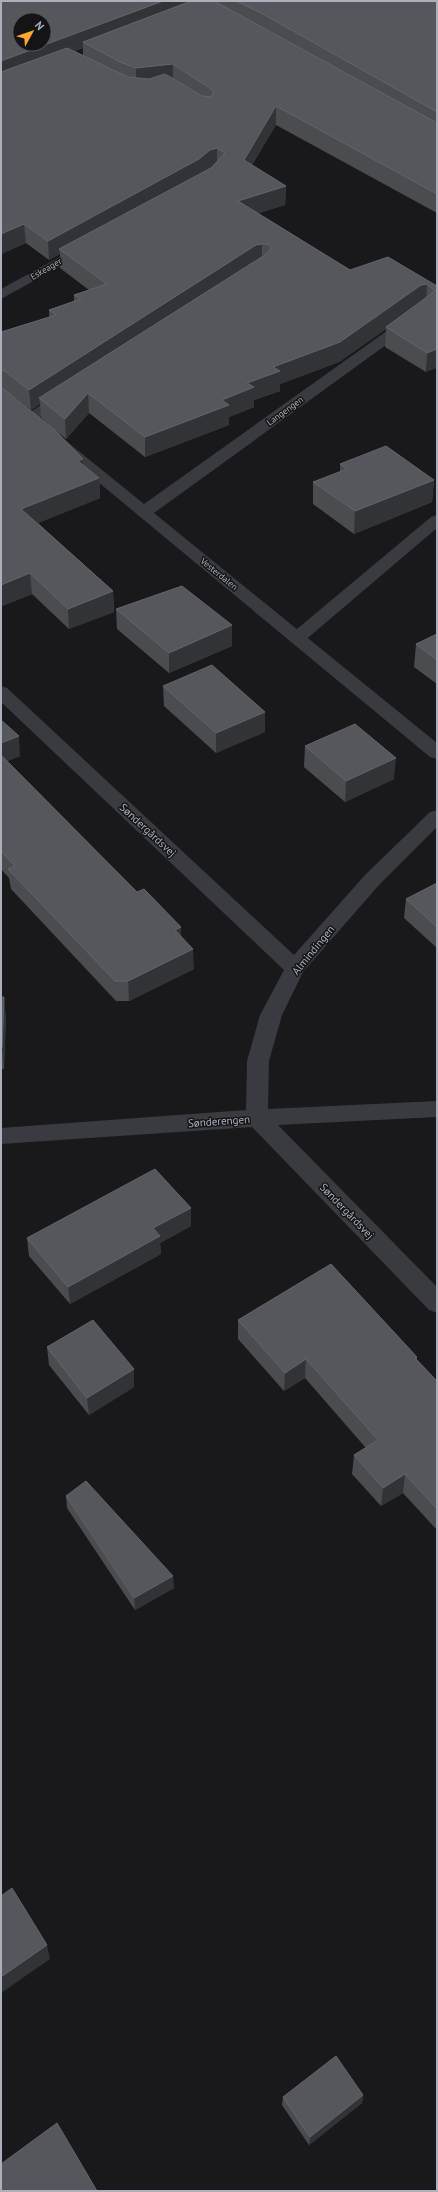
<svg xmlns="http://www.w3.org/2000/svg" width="438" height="2192" font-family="'PT Sans',sans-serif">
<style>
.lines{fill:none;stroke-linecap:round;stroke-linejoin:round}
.lane{fill:#3a3b41;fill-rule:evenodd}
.street{fill:#3a3b41;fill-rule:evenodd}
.wall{fill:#4a4c50;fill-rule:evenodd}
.shaded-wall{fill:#323336}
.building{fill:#55575c;stroke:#62656b;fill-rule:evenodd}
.labels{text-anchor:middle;stroke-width:3;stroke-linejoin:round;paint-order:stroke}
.far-street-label{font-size:9px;fill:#abb1bc;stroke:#141416}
.street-label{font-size:11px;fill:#abb1bc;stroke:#141416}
</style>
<rect width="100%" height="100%" fill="#19191b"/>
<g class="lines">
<path class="lane" d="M66 390 71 392 74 395 71 398 34 421H24L21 418 61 392Z
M437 515V528L303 642 297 643 291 642 288 638 291 634 431 517Z"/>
<path class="street" d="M85 243 92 247 90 250 1 299V289Z
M410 317 415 318 417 321 415 324 154 513 437 743V759L430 757 51 443 53 440H65L144 504 405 318Z
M1 686 7 688 294 955 365 875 430 812 437 810V827L379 885 303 972 282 1015 269 1061 268 1109 437 1101V1117L278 1125 437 1287V1313L429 1310 252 1127 1 1144V1128L246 1110 247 1061 260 1015 284 970 1 702Z"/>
</g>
<path class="wall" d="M1 1 217 2V1H437V213L276 125 252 165 286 186 285 205 258 213 350 270 437 286 426 372 385 347 386 329 339 362 280 384V391L254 400V407L229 417V425L145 457 89 413 66 439 41 418 40 404 31 410 6 391 83 465 99 478 100 498 38 523 113 591 114 612 69 629 32 594 2 606 1 605V332L49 317V310L74 301V295L89 290 60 268V254L49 260 26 243 1 254ZM83 48V55L75 51Z
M340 464 434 480 432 502 354 534 313 504V482L340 472Z
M116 609 232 625V646L169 673 117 629Z
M437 634V684L414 667 416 644Z
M163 686 265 732 216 753 164 706Z
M1 717V720L20 756 7 761 137 892 181 927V937L194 969 129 1001H116L11 889 9 878 1 869Z
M305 746 394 779 345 802 304 767Z
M437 883V948L404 918 406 899Z
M1 997 6 1017 4 1069H1Z
M191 1208V1226L160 1243 161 1254 70 1304 29 1256 27 1238Z
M238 1320 417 1357V1360L437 1381V1530L403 1493 381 1506 352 1474 354 1455 366 1448 305 1378 284 1391 238 1339Z
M47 1347 134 1369V1387L89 1415 49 1365Z
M66 1496 174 1588 135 1610 67 1508Z
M363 2095 362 2103 309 2145 282 2105 283 2097Z"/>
<path class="shaded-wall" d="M163 1H209L83 42V48L1 79V61Z
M173 64V82L136 86V68Z
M276 106V125L244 178V160Z
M217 148V167L59 249 60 254 49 260 48 241 210 150Z
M286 186 285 205 238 220V201Z
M24 224 26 243 1 254V234Z
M262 244V263L39 398 40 404 31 410 29 390 256 245Z
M427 284 426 304 386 327V329L339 362 280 384V391L254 400V407L229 417V425L145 457V437L222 400 273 367 421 285Z
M437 349V368L426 372 427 353Z
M88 393 89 413 66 439 65 419Z
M83 459 84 479 78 461Z
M99 478 100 498 23 529 21 509Z
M434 480 432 502 354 534 355 511Z
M30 573 32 594 2 606 1 585Z
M113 591 114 612 69 629 68 609Z
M232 625V646L169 673V653Z
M265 712V732L216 753V733Z
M19 736 20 756 1 764V743Z
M396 758 394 779 345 802 346 781Z
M181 927V947L175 930Z
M193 949 194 969 129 1001 128 981Z
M4 997 6 1017 4 1069 2 1048Z
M191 1208V1226L160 1243 161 1254 70 1304 68 1287 153 1228Z
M306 1359 305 1378 284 1391 285 1373Z
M134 1369V1387L89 1415 87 1398Z
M405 1474 403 1493 381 1506 383 1488Z
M173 1576 174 1588 135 1610 134 1598Z
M47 1945 50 1959 1 1993V1977Z
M363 2095 362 2103 309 2145 310 2137Z"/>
<path class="building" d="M1 1H163L1 61ZM20 20H44V44H20Z
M191 1H214L437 123V194L276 106 244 160 286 186 238 201 350 270 388 257 437 286V349L427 353 386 327 435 291 427 284 421 285 340 342 273 367 280 371 247 383 254 387 222 400 229 405 145 437 88 393 65 419 39 398 268 253 271 248 268 244H262L256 245 29 390 5 371 1 370V332L56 315 49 310 81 299 74 295 107 284 59 249 211 168 225 153 217 148 210 150 199 159 48 241 24 224 1 234V72L67 48 128 77 149 79 165 74 202 96 211 97 214 91 173 64 136 68 120 62 83 42Z
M236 1H437V112L263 14Z
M1 387 55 430 83 459 78 461 99 478 21 509 113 591 68 609 30 573 1 585Z
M386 446 434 480 355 511 313 482 347 469 340 464Z
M182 586 232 625 169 653 116 609Z
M437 634V660L416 644Z
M212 665 265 712 216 733 163 686Z
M1 720 19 736 1 743Z
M355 724 396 758 346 781 305 746Z
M1 755 137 892 144 889 181 927 175 930 193 949 128 981H115L8 869 15 866 1 851Z
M437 883V927L406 899Z
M1 997H4L2 1048 1 1049Z
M155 1169 191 1208 153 1228 160 1236 68 1287 27 1238Z
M331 1264 417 1357 415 1358 437 1381V1509L405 1474 383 1488 354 1455 378 1440 306 1359 285 1373 238 1320Z
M93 1320 134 1369 87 1398 47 1347Z
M86 1481 173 1576 134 1598 66 1496Z
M12 1888 47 1945 1 1977V1896Z
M336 2056 363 2095 310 2137 283 2097Z
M57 2123 97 2191H1V2164Z"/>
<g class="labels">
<g class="far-street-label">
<text transform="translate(46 269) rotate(-30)" y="3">Eskeager</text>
<text transform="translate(285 411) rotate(-36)" y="3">Langengen</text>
<text transform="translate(219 574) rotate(39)" y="3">Vesterdalen</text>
</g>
<g class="street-label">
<text transform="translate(148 830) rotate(43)" y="4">Søndergårdsvej</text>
<text transform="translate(313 950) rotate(-51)" y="4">Almindingen</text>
<text transform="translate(219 1121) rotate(-4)" y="4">Sønderengen</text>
<text transform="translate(347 1211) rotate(46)" y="4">Søndergårdsvej</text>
</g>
</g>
<rect width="438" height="2192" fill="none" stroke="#abb1bc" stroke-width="4"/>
<g transform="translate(32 32) rotate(50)"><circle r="19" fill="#141416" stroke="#505358"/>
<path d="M0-3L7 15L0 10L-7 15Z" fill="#fca830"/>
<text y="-6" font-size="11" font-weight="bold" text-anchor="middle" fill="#abb1bc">N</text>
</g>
</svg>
